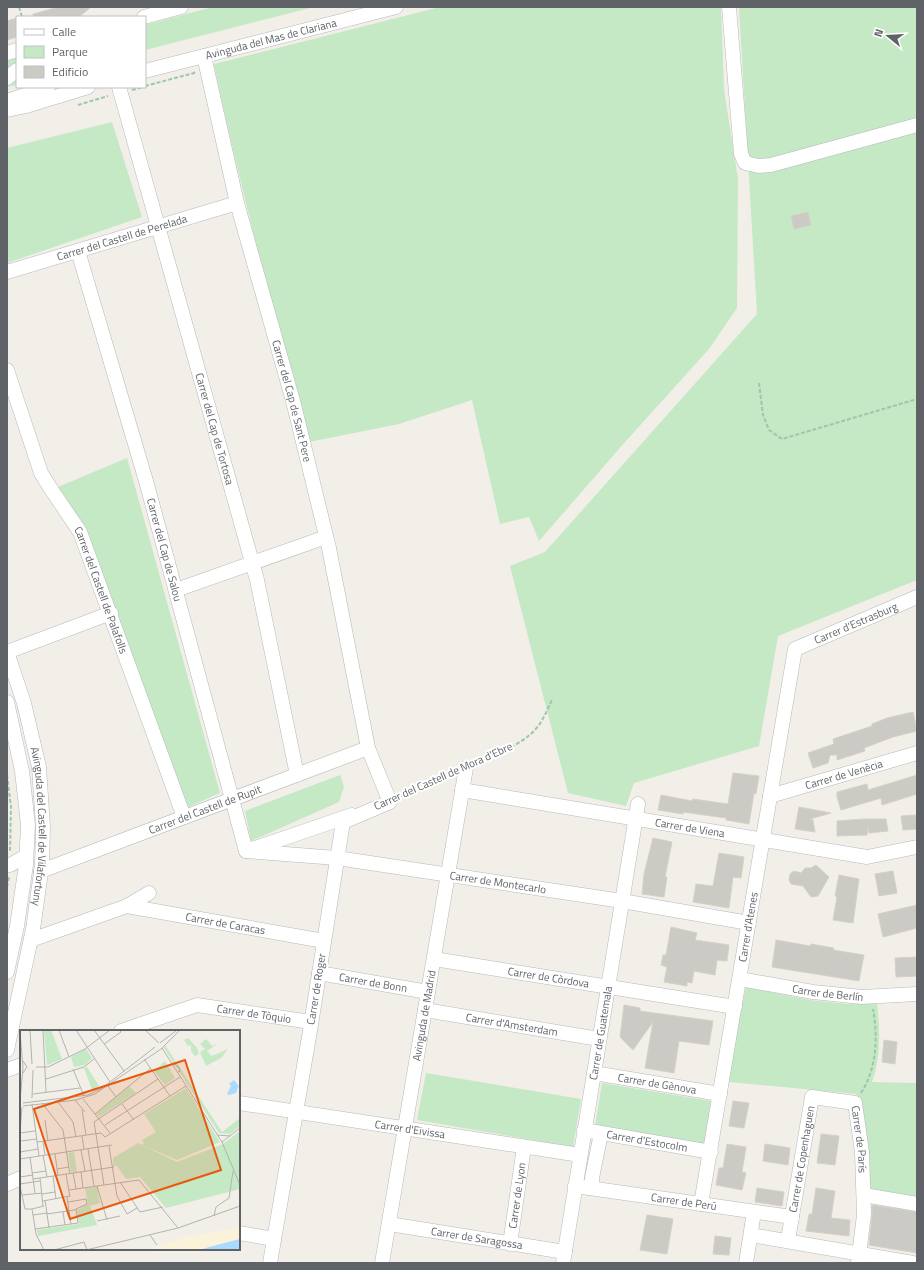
<svg xmlns="http://www.w3.org/2000/svg" width="924" height="1270" font-family="'Titillium Web',sans-serif">
<style>
.green{fill:#c5e8c5}
.building{fill:#cccac5;stroke:#d6d1c6}
.lines{fill:none;stroke-linecap:round;stroke-linejoin:round}
.minor-casing{stroke:#b5b8bc;stroke-width:15}
.path{stroke:#9cc7a9;stroke-width:2;stroke-dasharray:4 2;stroke-linecap:butt}
.minor{stroke:#fff;stroke-width:14}
.labels{text-anchor:middle;stroke-width:4;stroke-linejoin:round;paint-order:stroke}
.street-label{font-size:11px;fill:#5f6368;stroke:#fff}
.inset-road{fill:none;stroke:#b3b3b1;stroke-width:1}
.view{fill:#e8590c;fill-opacity:0.15;stroke:#e8590c;stroke-width:2}
.inset-edge{fill:none;stroke:#5f6368;stroke-width:2}
</style>
<rect width="100%" height="100%" fill="#f1efe8"/>
<path class="green" d="M213 7H314L145 50V25Z
M440 7H721L724 90 738 179 737 308 709 349 625 442 539 541 529 517 500 524 472 400 399 424 309 442C275 317 241 192 214 64Z
M739 7H917V580L778 636 759 746 634 783 626 806 568 793 510 566 545 552 757 314Z
M17 58V85L7 87V61Z
M112 122 142 217 7 263V148Z
M127 458 220 793 188 807 85 526 58 487Z
M340 775 344 787 339 802 251 841 245 811Z
M746 987 810 1000 847 1004 877 1003C880 1029 881 1058 872 1082L917 1083V1198L871 1190 861 1103 856 1094 729 1082 739 1020Z
M426 1073 581 1099 573 1147 417 1120Z
M602 1083 711 1101 705 1144 595 1126Z"/>
<path class="building" d="M59 7H91L79 17H33V14Z
M17 18V37L7 40V21Z
M808 212 811 225 794 229 791 216Z
M913 712 917 731 893 737 864 748 865 751 837 760V755H830L828 763 813 768 808 753 834 744 833 739 872 726V724L887 718Z
M733 773 759 776 756 794 754 793 749 824 726 820V818L683 812V814L658 810 661 795 692 801 693 799 728 804Z
M917 775V794L882 805 881 798 841 810 837 797V792L867 784 868 790Z
M799 807 831 813 810 819 813 820 815 832 795 829Z
M917 815V829L903 830 901 816Z
M864 819H886L888 831 869 833 868 826 867 835 837 836V821Z
M653 838 672 842 665 877H667L664 897 642 894 644 874Z
M719 853 744 857 741 878 733 877 729 908 693 902 696 884 713 886Z
M816 865 829 877 818 896 811 897 803 886 791 884 789 880 790 874 794 871 801 873 805 868H811Z
M893 871 897 893 879 896 875 874Z
M839 875 859 879 853 923 833 920 837 897 835 896Z
M917 905V928L883 937 878 914Z
M671 927 697 933 695 940 729 945 727 961 717 960 715 975 694 971 692 983 687 982V986L664 982 667 967 661 965 663 955H666Z
M776 940 810 946 811 944 834 948 833 950 864 955 859 981 772 967Z
M917 957V976L896 977 895 958Z
M624 1005 640 1008V1011L713 1021 709 1045 679 1041 674 1073 645 1068 653 1022 633 1050 620 1037Z
M884 1040 897 1042 895 1064 882 1062Z
M733 1101 749 1103 744 1128 729 1126Z
M821 1134 839 1136 835 1165 817 1163Z
M727 1144 746 1147 742 1172 746 1173 742 1190 716 1185 719 1168H723Z
M765 1144 790 1148 788 1165 763 1161Z
M757 1188 784 1192 782 1206 755 1202Z
M816 1188 835 1191 831 1218 850 1220 849 1236 806 1231 809 1214H812Z
M872 1205 917 1212V1253L869 1245 872 1216Z
M647 1215 673 1219 667 1254 640 1250Z
M715 1236 731 1238 729 1255 713 1254Z"/>
<g class="lines">
<defs>
<g id="minor">
<path d="M729 7 741 154 745 163 759 166 771 165 917 125"/>
<path d="M144 17 181 7"/>
<path d="M7 53 17 50"/>
<path id="s1" d="M204 56 237 203 293 401 329 548 368 748 390 802 343 822 310 1031 270 1263"/>
<path id="s2" d="M145 71 396 7"/>
<path d="M7 78 17 70"/>
<path id="s3" d="M119 87 257 580 297 775"/>
<path d="M7 101 48 87"/>
<path d="M7 110 26 106 88 87"/>
<path id="s4" d="M78 251 146 481 246 851"/>
<path id="s5" d="M7 272 237 203"/>
<path id="s6" d="M7 370 41 473 51 489 80 532 184 817"/>
<path d="M176 590 326 537"/>
<path id="s7" d="M7 652 24 703 39 767 43 827 42 865 33 929 7 1050"/>
<path d="M7 652 111 613"/>
<path d="M7 702 22 771 28 825 26 865 17 926 7 972"/>
<path id="s8" d="M462 790 867 857 917 847"/>
<path id="s9" d="M770 796 917 753"/>
<path d="M252 849 352 815"/>
<path id="s10" d="M246 851 337 858 622 901 749 923"/>
<path d="M7 865H10L26 856"/>
<path id="s11" d="M41 871 368 748"/>
<path id="s12" d="M127 906 324 941"/>
<path d="M31 940 127 906 149 893"/>
<path id="s13" d="M434 959 735 1007"/>
<path id="s14" d="M319 973 428 992"/>
<path id="s15" d="M740 979 813 992 862 997 917 994"/>
<path id="s16" d="M425 1010 599 1039"/>
<path id="s17" d="M121 1031 197 1005 311 1022"/>
<path d="M7 1070 21 1065"/>
<path id="s18" d="M594 1073 720 1094"/>
<path id="s19" d="M239 1103 580 1155"/>
<path id="s20" d="M584 1130 711 1152"/>
<path d="M7 1184 21 1178"/>
<path id="s21" d="M575 1186 792 1217"/>
<path d="M592 1188V1178L601 1133"/>
<path d="M864 1195 917 1204"/>
<path id="s22" d="M701 1204 795 649 917 597"/>
<path id="s23" d="M389 1224 565 1252"/>
<path d="M239 1233 274 1239"/>
<path d="M751 1235 913 1263"/>
<path id="s24" d="M788 1240 812 1097 855 1103 862 1152 864 1215 858 1263"/>
<path id="s25" d="M510 1244 524 1147"/>
<path id="s26" d="M382 1263 466 768"/>
<path id="s27" d="M563 1263 638 804"/>
<path d="M746 1263 754 1212"/>
</g>
</defs>
<use href="#minor" class="minor-casing"/>
<path class="path" d="M19 7 22 17
M145 86 194 73 195 72
M132 90 143 87
M78 105 108 96
M759 383 763 415 769 430 782 439 917 399
M478 762C498 753 525 744 539 725 544 718 548 708 552 700
M7 775 11 807 10 851
M401 796 431 779 453 772
M7 887 9 877
M861 1093C877 1068 878 1037 873 1009"/>
<use href="#minor" class="minor"/>
</g>
<g class="labels">
<g class="street-label">
<text dy="4" stroke="none"><textPath href="#s2" startOffset="130">Avinguda del Mas de Clariana</textPath></text>
<text dy="4" stroke="none"><textPath href="#s5" startOffset="120">Carrer del Castell de Perelada</textPath></text>
<text dy="4" stroke="none"><textPath href="#s1" startOffset="356">Carrer del Cap de Sant Pere</textPath></text>
<text dy="4" stroke="none"><textPath href="#s3" startOffset="355">Carrer del Cap de Tortosa</textPath></text>
<text dy="4" stroke="none"><textPath href="#s4" startOffset="311">Carrer del Cap de Salou</textPath></text>
<text dy="4" stroke="none"><textPath href="#s6" startOffset="241">Carrer del Castell de Palafolls</textPath></text>
<text dy="4" stroke="none"><textPath href="#s22" startOffset="629">Carrer d'Estrasburg</textPath></text>
<text dy="4" stroke="none"><textPath href="#s9" startOffset="77">Carrer de Venècia</textPath></text>
<text transform="translate(443 776) rotate(-24)" y="4">Carrer del Castell de Mora d'Ebre</text>
<text dy="4" stroke="none"><textPath href="#s11" startOffset="175">Carrer del Castell de Rupit</textPath></text>
<text dy="4" stroke="none"><textPath href="#s7" startOffset="179">Avinguda del Castell de Vilafortuny</textPath></text>
<text dy="4" stroke="none"><textPath href="#s8" startOffset="231">Carrer de Viena</textPath></text>
<text dy="4" stroke="none"><textPath href="#s10" startOffset="254">Carrer de Montecarlo</textPath></text>
<text dy="4" stroke="none"><textPath href="#s12" startOffset="100">Carrer de Caracas</textPath></text>
<text dy="4" stroke="none"><textPath href="#s22" startOffset="281">Carrer d'Atenes</textPath></text>
<text dy="4" stroke="none"><textPath href="#s13" startOffset="116">Carrer de Còrdova</textPath></text>
<text dy="4" stroke="none"><textPath href="#s14" startOffset="55">Carrer de Bonn</textPath></text>
<text transform="translate(316 989) rotate(-81)" y="4">Carrer de Roger</text>
<text dy="4" stroke="none"><textPath href="#s15" startOffset="89">Carrer de Berlín</textPath></text>
<text dy="4" stroke="none"><textPath href="#s17" startOffset="138">Carrer de Tòquio</textPath></text>
<text dy="4" stroke="none"><textPath href="#s26" startOffset="251">Avinguda de Madrid</textPath></text>
<text dy="4" stroke="none"><textPath href="#s16" startOffset="88">Carrer d'Amsterdam</textPath></text>
<text dy="4" stroke="none"><textPath href="#s27" startOffset="233">Carrer de Guatemala</textPath></text>
<text dy="4" stroke="none"><textPath href="#s18" startOffset="64">Carrer de Gènova</textPath></text>
<text dy="4" stroke="none"><textPath href="#s19" startOffset="173">Carrer d'Eivissa</textPath></text>
<text dy="4" stroke="none"><textPath href="#s24" startOffset="225">Carrer de París</textPath></text>
<text dy="4" stroke="none"><textPath href="#s20" startOffset="64">Carrer d'Estocolm</textPath></text>
<text dy="4" stroke="none"><textPath href="#s24" startOffset="82">Carrer de Copenhaguen</textPath></text>
<text dy="4" stroke="none"><textPath href="#s25" startOffset="49">Carrer de Lyon</textPath></text>
<text dy="4" stroke="none"><textPath href="#s21" startOffset="110">Carrer de Perú</textPath></text>
<text dy="4" stroke="none"><textPath href="#s23" startOffset="89">Carrer de Saragossa</textPath></text>
</g>
</g>
<g transform="translate(20 1030)">
<rect width="220" height="220" fill="#f1efe8"/>
<path d="M24 0H31L42 29 27 35ZM168 8 177 18 179 24 175 26 171 21V15L168 16 164 10ZM186 9 192 16 198 13 187 21 192 26 208 19 201 28 186 36 180 22 185 19 180 14ZM145 15 202 102 220 88V96L210 104 199 103 144 18ZM66 19 72 28 65 35 54 37 51 27ZM145 31 155 48 145 55 134 41ZM67 37 79 56 72 60 64 38ZM109 56 116 63 79 87 76 84ZM166 58 200 112 157 130 122 115 124 113 122 110 136 102 124 84ZM220 101V159L146 178 120 147 106 149 97 136H93V128L118 113 157 132 203 114ZM54 122 57 142H51L48 123ZM77 157 80 173 70 176 77 195 18 206 17 200 59 194 57 180 68 174 65 158Z" fill="#c5e8c5"/>
<path d="M220 198V209L180 220H129L165 207Z" fill="#fbf3d9"/>
<path d="M214 50 220 58 218 57 216 63 209 65 207 64 211 56 209 54ZM220 209V220H180L189 217Z" fill="#aadaff"/>
<path class="inset-road" d="M10 0 12 34M23 0 26 62M39 0 49 27M56 0 90 52M74 0 104 41M125 0 139 13M0 2 3 38 0 71M140 13 157 0M84 14 101 2 99 0M142 18 202 112 220 155M124 29 150 66M3 31 7 37 3 43M152 33 159 37 160 41 158 42M16 37H28L65 19 90 0M53 39 64 66M26 49 64 37 74 29M88 56 96 67M13 64 60 58M12 68 13 40M63 69 90 103M55 70 65 82M38 72 53 92 56 107M3 73 68 65 81 59 135 17M22 73 43 100 50 144M12 74 19 126M102 74 114 90M3 76 56 70 75 64 141 19 160 0M62 80 66 105M75 84 131 38M25 90 28 111M74 92 138 49M74 92 84 155M85 95 160 47M0 102 2 77M0 103 15 101M197 105 210 106M62 106 64 119M0 111 17 109M17 112 81 103 85 107 166 56M23 112 25 125M202 112 220 98M89 116 97 166 107 184 117 178M68 119 74 156M61 120 65 141M0 122 18 119M35 124 38 146M23 125 27 147M10 127 15 163M0 129 92 115M37 139 49 137M61 142 63 158M12 143 26 141M53 143 56 159M46 144 50 167M33 146 36 169M0 147 13 145M20 148 23 176M13 149 94 137M100 152 120 182 143 177M0 154 20 151M0 156 5 179H12L16 204 24 220M77 156 87 190M49 160 119 150 158 198M22 164 35 162M2 165 22 163M47 167 51 194M25 170 29 198M23 171 50 166M12 179 24 176M43 182 45 195M27 184 54 180 67 174 66 169 48 172M13 185 27 183M194 186 196 177 209 168 213 141M77 191 100 186M15 199 58 193 56 179M130 205 137 215M34 220 64 212 67 220M66 220 158 198 220 176"/>
<path class="view" d="M165 30 201 140 50 189 14 79Z"/>
<rect width="220" height="220" class="inset-edge"/>
</g>
<rect width="924" height="1270" fill="none" stroke="#5f6368" stroke-width="16"/>
<rect x="16" y="16" width="130" height="72" fill="#ffffff" stroke="#bfc1c3"/>
<rect x="24" y="29" width="20" height="6" fill="#ffffff" stroke="#bfc1c3"/>
<text x="52" y="36" font-size="12" fill="#5f6368">Calle</text>
<rect x="24" y="46" width="20" height="12" fill="#c5e8c5" stroke="#bfc1c3"/>
<text x="52" y="56" font-size="12" fill="#5f6368">Parque</text>
<rect x="24" y="66" width="20" height="12" fill="#cccac5" stroke="#bfc1c3"/>
<text x="52" y="76" font-size="12" fill="#5f6368">Edificio</text>
<g transform="translate(888 36) rotate(288)" stroke="#ffffff" stroke-width="3" paint-order="stroke">
<path d="M0-3L7 15L0 10L-7 15Z" fill="#5f6368"/>
<text y="-6" font-size="11" font-weight="bold" text-anchor="middle" fill="#5f6368">N</text>
</g>
</svg>
